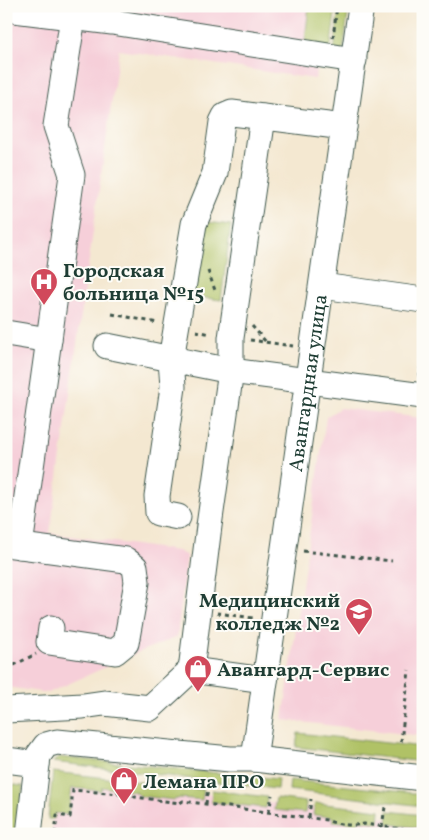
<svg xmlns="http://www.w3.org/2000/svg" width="429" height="840" font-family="Vollkorn,serif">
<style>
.built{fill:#f6cfd9}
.green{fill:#b0c266;stroke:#68804d}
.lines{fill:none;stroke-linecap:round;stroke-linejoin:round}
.minor-casing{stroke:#3f574c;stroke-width:27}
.path{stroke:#3f574c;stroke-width:3;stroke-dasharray:4 4;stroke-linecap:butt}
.minor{stroke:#fff;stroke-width:25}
.labels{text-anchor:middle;stroke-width:4;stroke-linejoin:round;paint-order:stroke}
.poi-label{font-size:20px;font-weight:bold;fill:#1f3d34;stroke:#fdfcf7;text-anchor:start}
.street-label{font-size:20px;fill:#1f3d34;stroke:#fdfcf7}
</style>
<rect width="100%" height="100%" fill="#fdfcf7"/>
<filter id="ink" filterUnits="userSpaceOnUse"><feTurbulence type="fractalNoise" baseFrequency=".02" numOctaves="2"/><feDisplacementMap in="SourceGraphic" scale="10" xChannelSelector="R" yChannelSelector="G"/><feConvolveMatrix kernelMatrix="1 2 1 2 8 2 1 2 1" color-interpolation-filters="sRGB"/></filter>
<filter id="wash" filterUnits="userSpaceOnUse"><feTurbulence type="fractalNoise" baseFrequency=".0096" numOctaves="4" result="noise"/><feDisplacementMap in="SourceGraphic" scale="20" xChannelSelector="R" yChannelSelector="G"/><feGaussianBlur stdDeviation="1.12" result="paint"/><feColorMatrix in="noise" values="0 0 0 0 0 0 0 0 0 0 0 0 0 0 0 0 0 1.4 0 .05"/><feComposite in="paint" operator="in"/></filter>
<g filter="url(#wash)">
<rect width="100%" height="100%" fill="#f4e8d1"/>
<path class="built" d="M6 6H325L315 79 119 50 50 533 178 551 187 556 177 637 137 653 48 693 6 687Z
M340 408 423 418V736L283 720 326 417Z
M54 773 423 823V834H52Z"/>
<path class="green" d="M309 6H336L330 52 304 48Z
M339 6H349L343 52 334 53Z
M207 222 231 225 221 300 191 296Z
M298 733 423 747V762L296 747Z
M59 757 278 779 277 789H276L53 762Z
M53 772 116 779 115 789 102 787 101 791 72 788 68 815 55 813 54 819H48Z
M125 780 204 790 202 800 180 798 174 800 140 796 136 792 123 790Z
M290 780 423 794V806L289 790Z
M6 784 23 786 18 834H6Z
M212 790 267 797 266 808 211 802Z
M276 798 306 802 305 813 274 810Z
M315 803 380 810 379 823 359 820 358 824 333 821V817L313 815Z
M388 811 423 815V828L387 824Z"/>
</g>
<g filter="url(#ink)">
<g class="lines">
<defs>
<g id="minor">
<path d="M6 9 112 22 354 60"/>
<path d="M263 117 231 338V371L209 526 191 670 265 680"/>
<path d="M322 286 423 300"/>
<path d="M6 333 49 340"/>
<path d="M107 346 231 371 423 396"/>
<path d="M178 517 158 513 157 496 173 387 171 359 194 224 215 173 222 122 225 116 232 113 344 127"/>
<path d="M6 544 126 560 135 567 137 582 126 643 115 652 49 642 51 628"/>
<path d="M20 546 72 175 56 126 73 17"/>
<path d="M6 710 83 706 104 703 150 708 191 670"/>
<path id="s1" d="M254 759 361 6"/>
<path d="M6 760 37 764"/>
<path d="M29 834 38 756 46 745 57 742 230 759H254L423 778"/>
</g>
</defs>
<use href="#minor" class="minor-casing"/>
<path class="path" d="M333 38 337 6
M208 271 216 293
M112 314 158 323
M252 326 266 342
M196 331 211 334
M250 340 293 346
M419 377 423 350
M303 551 392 561
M217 613 253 618
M6 666H12L36 654
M401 742 409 670
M118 793 120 775
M206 804 208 786
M269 812 272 795
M309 817 311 799
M382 827 385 807
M55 834 57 815 70 817 73 790 132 795 135 797 180 803 183 801 327 820C337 825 353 826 364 824L423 832"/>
<use href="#minor" class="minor"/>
</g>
</g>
<defs>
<symbol id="hospital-pin" viewBox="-11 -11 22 30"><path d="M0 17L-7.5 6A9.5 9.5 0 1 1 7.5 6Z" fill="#d1495b" stroke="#fdfcf7"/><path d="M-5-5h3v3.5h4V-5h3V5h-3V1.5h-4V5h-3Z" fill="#fff"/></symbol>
<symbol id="university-pin" viewBox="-11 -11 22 30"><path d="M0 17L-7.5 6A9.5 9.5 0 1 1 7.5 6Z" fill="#d1495b" stroke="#fdfcf7"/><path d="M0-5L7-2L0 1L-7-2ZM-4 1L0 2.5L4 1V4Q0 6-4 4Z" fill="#fff"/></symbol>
<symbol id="shop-pin" viewBox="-11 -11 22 30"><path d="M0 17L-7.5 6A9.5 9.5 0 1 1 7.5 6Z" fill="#d1495b" stroke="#fdfcf7"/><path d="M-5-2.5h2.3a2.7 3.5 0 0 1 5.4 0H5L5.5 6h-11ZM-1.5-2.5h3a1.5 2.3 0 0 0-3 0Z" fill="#fff"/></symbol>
</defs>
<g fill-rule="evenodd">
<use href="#hospital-pin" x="28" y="266" width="32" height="43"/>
<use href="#university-pin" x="343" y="596" width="32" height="43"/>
<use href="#shop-pin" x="182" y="653" width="32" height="43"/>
<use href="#shop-pin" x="108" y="765" width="32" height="43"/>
</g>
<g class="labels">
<g class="poi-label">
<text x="63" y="277">Городская<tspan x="63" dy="23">больница №15</tspan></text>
<text x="340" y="607" text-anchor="end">Медицинский<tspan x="340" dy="23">колледж №2</tspan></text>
<text x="217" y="676">Авангард-Сервис</text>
<text x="143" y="788">Лемана ПРО</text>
</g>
<g class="street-label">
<text dy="7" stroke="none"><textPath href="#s1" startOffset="380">Авангардная улица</textPath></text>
</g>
</g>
<rect width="429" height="840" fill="none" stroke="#fdfcf7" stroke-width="25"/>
</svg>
